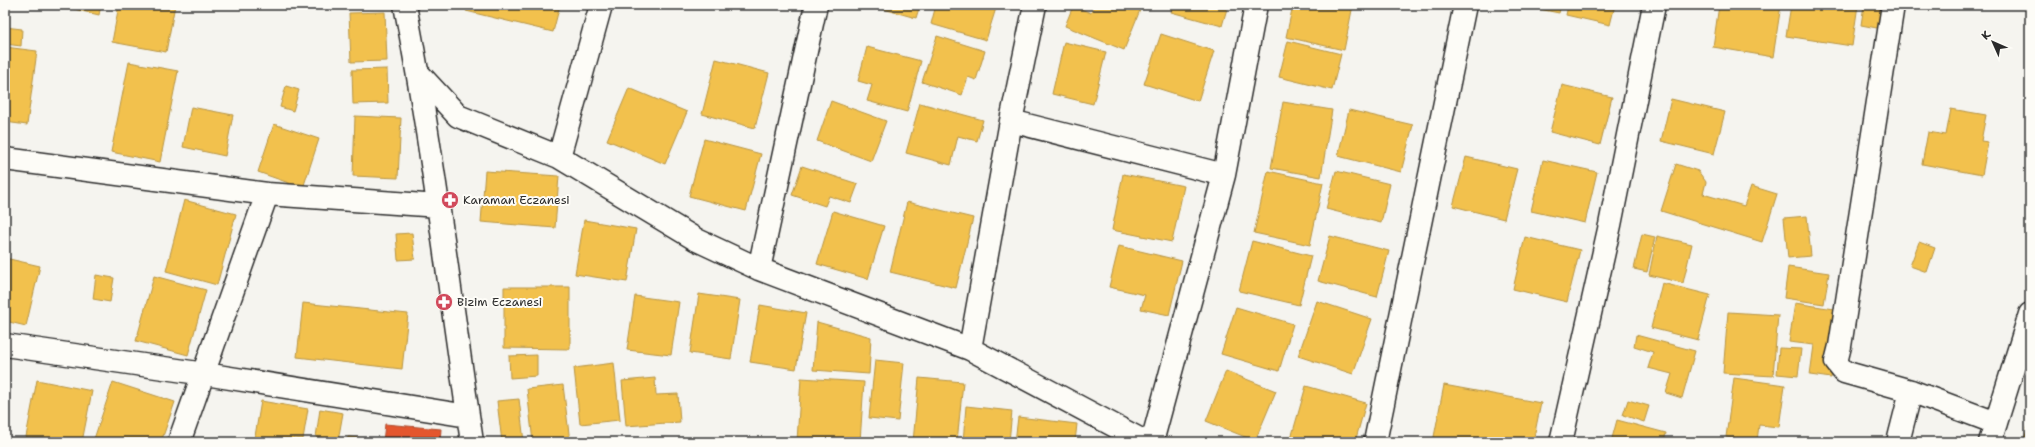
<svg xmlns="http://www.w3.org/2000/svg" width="2035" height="447" font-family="'Shantell Sans',sans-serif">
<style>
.homes{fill:#f2c14e;stroke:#b69444}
.shops{fill:#e4572e;stroke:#ac4a2d}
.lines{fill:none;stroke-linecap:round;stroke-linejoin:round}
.minor-casing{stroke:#2b2b2b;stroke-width:25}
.minor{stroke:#fdfcf7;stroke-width:22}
.labels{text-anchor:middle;stroke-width:4;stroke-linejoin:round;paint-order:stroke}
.poi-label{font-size:12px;fill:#2b2b2b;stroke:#fdfcf7;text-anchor:start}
</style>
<rect width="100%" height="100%" fill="#f5f4ef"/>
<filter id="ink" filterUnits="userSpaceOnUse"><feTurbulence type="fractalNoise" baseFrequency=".025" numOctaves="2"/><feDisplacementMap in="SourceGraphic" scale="8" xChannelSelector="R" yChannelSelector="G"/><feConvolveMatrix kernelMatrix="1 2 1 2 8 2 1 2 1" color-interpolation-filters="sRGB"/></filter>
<g filter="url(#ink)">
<path class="homes" d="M57 5H101L99 15Z
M119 5H175L166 52 112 42Z
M467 5H560L553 32 466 11Z
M869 5H920L916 18Z
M936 5H997L986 40 931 24Z
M1094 5H1142L1124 50 1065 26 1073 6 1091 13Z
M1173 5H1228L1222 26 1171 12Z
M1293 5H1311L1322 7V5H1353L1344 50 1286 37Z
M1519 5H1561L1559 13Z
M1568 5H1615L1610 25 1566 15Z
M1719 5H1781L1773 57 1713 47Z
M1791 5H1858L1852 46 1786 36Z
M1864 5 1886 6 1882 29 1861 25Z
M385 12 387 61 351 62 349 13Z
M5 27 22 29 21 46 5 44Z
M1161 34 1214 51 1198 101 1144 84Z
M937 36 985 51 976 80 968 77 962 95 922 82Z
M1288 41 1341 54 1332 90 1279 77Z
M1064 42 1106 52 1093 104 1052 94Z
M5 47 37 51 27 125 5 122Z
M867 47 921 61 907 112 867 101 872 85 858 81Z
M716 59 769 73 755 128 702 114Z
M129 62 178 71 160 162 111 152Z
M387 69 388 103 353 104 352 70Z
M1562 85 1612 97 1600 145 1550 132Z
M286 86 299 90 293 111 280 107Z
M629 88 687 112 665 164 607 140Z
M1671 99 1725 112 1714 154 1661 141Z
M831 101 886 121 871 161 817 141Z
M1283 102 1332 110 1321 177 1271 168Z
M920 103 983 120 977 141 958 136 951 165 906 153Z
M191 107 233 115 225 156 183 147Z
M1951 109 1986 115 1981 141 1988 142 1982 175 1922 164 1928 132 1946 135Z
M1349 110 1413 125 1401 172 1338 156Z
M355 116 401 118 398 178 353 176Z
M274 124 319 139 303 188 258 172Z
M704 139 761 154 746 211 689 196Z
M1466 157 1517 169 1504 219 1453 206Z
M1543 160 1597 172 1585 223 1531 211Z
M1676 164 1698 171 1706 182 1703 194 1744 206 1751 186 1777 194 1762 242 1661 211Z
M802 166 858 184 851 203 829 196 825 206 792 195Z
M485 171 559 176 555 228 481 222Z
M1268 171 1323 183 1310 245 1254 233Z
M1336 171 1390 184 1381 223 1326 209Z
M1123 174 1184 186 1172 242 1112 230Z
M184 200 236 214 217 285 166 271Z
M907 202 973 218 956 288 890 272Z
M833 211 884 226 868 279 817 264Z
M1807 216 1811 256 1788 258 1784 218Z
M584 220 636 229 627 282 575 274Z
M412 233 415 259 398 260 396 234Z
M1642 234 1655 237 1647 272 1634 269Z
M1330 236 1389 251 1377 297 1318 281Z
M1657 236 1692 244 1683 283 1649 275Z
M1525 237 1580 250 1567 302 1513 289Z
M1252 241 1311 256 1299 305 1239 291Z
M1919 242 1935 248 1927 272 1910 266Z
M1119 246 1182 261 1169 315 1141 309 1145 295 1109 287Z
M5 258 40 266 26 326 5 321Z
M1788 267 1829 273 1824 304 1784 298Z
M96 275 114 278 110 302 93 299Z
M154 276 206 290 188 355 136 341Z
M1662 283 1710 295 1698 340 1651 328Z
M504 287H570V349L504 348Z
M699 294 740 300 731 359 690 353Z
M635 296 679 302 671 355 627 350Z
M1317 301 1372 319 1353 374 1298 356Z
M303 303 408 314 402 369 297 357Z
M1795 303 1841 310 1831 378 1810 375 1814 345 1789 342Z
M760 305 806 313 796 369 750 362Z
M1236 307 1293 324 1279 371 1221 354Z
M1728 312 1778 315 1773 376 1723 373Z
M817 322 871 337 869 374 813 370Z
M1636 335 1695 351 1682 398 1666 393 1672 374 1648 368 1653 352 1634 346Z
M1779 348 1801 349 1798 376 1777 374Z
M537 355V376L510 378 509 356Z
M875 360 904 363 898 421 869 418Z
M614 363 620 420 580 424 574 368Z
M1226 371 1276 391 1255 441 1206 421Z
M655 378 656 395 678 394 680 422 626 426 622 381Z
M801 378 864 382 860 442 797 441Z
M919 378 963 382 957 442H913Z
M1734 378 1785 385 1779 427 1759 425 1757 441 1726 437Z
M37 380 92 391 82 442H25Z
M113 382 175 402 161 442H93Z
M563 385 570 442H533L527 389Z
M1444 385 1541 403 1533 442H1433Z
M1306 386 1366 403 1355 442H1290Z
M519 399 524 442H502L497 401Z
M1628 400 1649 406 1644 422 1623 415Z
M261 401 308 409 303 439 294 438 293 442H254Z
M966 406 1012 411 1009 442H963Z
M320 409 343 413 338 441 316 437Z
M1018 417 1077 424 1075 442H1015Z
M1617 420 1666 433 1664 442H1611Z
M2030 422V442H2023Z
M348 437 372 439V442H347Z"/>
<path class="shops" d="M385 424 441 429 440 442H383Z"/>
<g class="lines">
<defs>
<path id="minor" d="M405 5C433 150 450 296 472 442
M1893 5 1840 346 1836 362 1844 372 1911 391 1996 423
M419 74 458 116 559 157 697 240 759 269 970 349 1145 442
M1011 121 1224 175
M559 157 601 5
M5 159 267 194
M759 269 816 5
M5 345 205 374 468 416
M970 349 1011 121 1035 5
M179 442 267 194 439 206
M1152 442 1224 175 1256 5
M1375 442 1465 5
M1561 442 1610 225 1654 5
M1898 442 1911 391
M1990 442 2030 314"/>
</defs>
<use href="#minor" class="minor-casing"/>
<use href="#minor" class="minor"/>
</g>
</g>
<defs>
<symbol id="pharmacy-disc" viewBox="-11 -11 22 22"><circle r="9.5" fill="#d1495b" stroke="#fdfcf7"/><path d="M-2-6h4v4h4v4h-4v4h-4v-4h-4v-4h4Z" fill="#fff"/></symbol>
</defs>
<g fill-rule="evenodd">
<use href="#pharmacy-disc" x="440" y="190" width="20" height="20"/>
<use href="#pharmacy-disc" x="434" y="292" width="20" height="20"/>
</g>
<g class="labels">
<g class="poi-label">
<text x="463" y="204">Karaman Eczanesi</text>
<text x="457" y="306">Bizim Eczanesi</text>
</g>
</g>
<rect width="2035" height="447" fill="none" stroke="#fdfcf7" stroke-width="20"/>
<rect x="10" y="10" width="2015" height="427" fill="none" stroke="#2b2b2b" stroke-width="1.5" filter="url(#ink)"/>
<g transform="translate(1993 42) rotate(315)" stroke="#fdfcf7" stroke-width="3" paint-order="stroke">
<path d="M0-3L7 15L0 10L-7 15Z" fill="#2b2b2b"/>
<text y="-6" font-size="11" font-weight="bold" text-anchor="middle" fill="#2b2b2b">K</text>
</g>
</svg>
